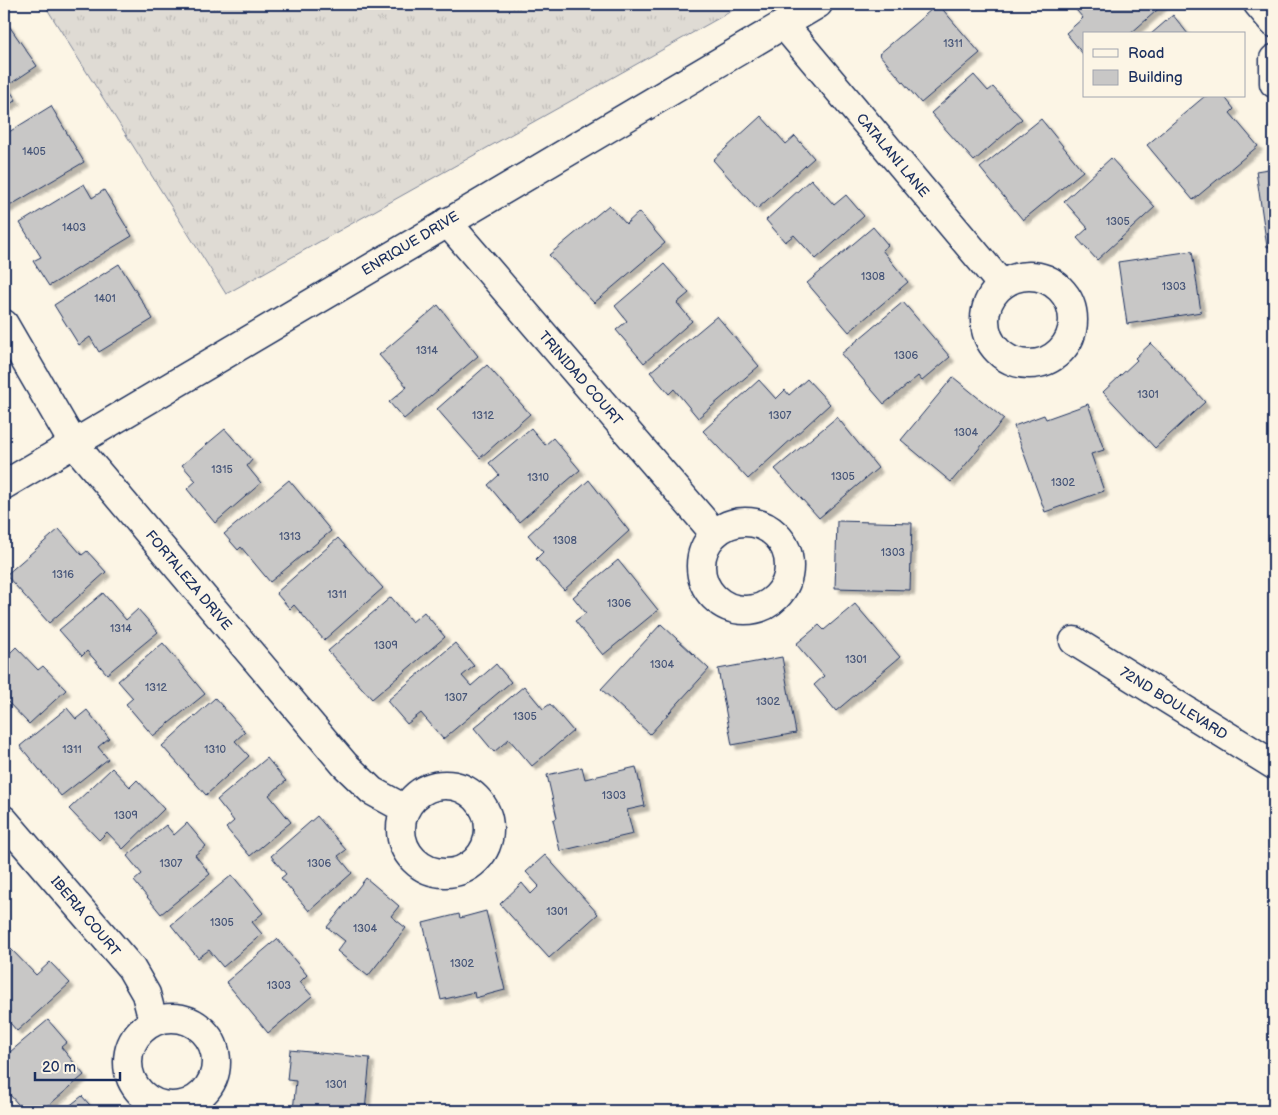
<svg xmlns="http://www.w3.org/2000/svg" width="1278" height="1115" font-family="'Balsamiq Sans',sans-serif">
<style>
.grass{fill:url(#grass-tufts);stroke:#7d8599}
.building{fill:#c8c7c6;stroke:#1b2f5e;filter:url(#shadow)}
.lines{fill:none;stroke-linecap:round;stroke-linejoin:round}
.minor-casing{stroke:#1b2f5e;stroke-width:31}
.tertiary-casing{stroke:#1b2f5e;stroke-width:31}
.minor{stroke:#fcf5e5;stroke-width:28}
.tertiary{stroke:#fcf5e5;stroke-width:28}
.labels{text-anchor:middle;stroke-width:5;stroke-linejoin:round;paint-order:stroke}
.number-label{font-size:11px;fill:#465578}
.street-label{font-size:14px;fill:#1b2f5e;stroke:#fcf5e5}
</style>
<defs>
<pattern id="grass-tufts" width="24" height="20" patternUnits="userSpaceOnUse" patternTransform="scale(1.25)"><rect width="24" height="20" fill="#dfdbd4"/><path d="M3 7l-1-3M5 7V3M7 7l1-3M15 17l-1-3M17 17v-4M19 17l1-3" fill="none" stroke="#bfbcb8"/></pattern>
<filter id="shadow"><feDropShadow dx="4.5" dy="4.5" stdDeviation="1" flood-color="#0004"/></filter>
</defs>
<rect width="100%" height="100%" fill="#fcf5e5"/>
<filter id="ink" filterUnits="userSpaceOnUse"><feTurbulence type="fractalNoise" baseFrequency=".02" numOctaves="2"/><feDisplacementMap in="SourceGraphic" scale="10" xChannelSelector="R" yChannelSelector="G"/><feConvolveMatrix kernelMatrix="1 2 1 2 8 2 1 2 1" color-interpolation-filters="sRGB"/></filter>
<g filter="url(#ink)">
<path class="grass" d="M44 4H744L226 294Z"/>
<path class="building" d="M938 4 980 53 921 103 879 54Z
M1071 4H1164L1130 34H1084L1083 54 1066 33 1083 18Z
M1173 15 1188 34H1151Z
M7 23 37 66 7 86 16 100 4 108V25Z
M974 75 988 91 993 87 1022 119 974 161 931 113Z
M1205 96H1224L1234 109 1230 113 1258 146 1193 200 1147 145Z
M51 106 84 162 6 208 4 204V135Z
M761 116 786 144 795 136 814 158 757 209 713 160Z
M1041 119 1083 171 1023 220 980 168Z
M1111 158 1155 207 1097 260 1077 238 1088 228 1064 201Z
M1274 168V246L1267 247 1256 171Z
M811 179 834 205 846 195 864 216 816 259 794 235 785 242 766 220Z
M84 184 92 198 104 190 132 236 49 286 33 261 41 257 20 223Z
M609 205 626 224 639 212 665 243 594 303 549 255Z
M873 227 888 245 882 250 908 282 849 332 807 283Z
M1192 251 1201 312 1127 324 1118 262Z
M119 264 153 319 99 352 90 337 79 345 54 305Z
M664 264 689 293 677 303 692 321 644 363 616 330 627 321 615 306Z
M903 302 950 357 922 381 918 376 884 404 841 354Z
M438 305 478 356 404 419 389 402 407 387 379 355Z
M717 316 759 366 698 418 674 389 669 394 650 372Z
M1151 343 1205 402 1155 448 1103 392 1137 360 1135 358Z
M487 365 530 414 480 458 437 409Z
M953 377 1004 419 951 482 901 440Z
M807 379 830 404 748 479 703 431 759 380 776 399 785 390 789 395Z
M1088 404 1104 450 1091 454 1104 491 1045 512 1014 426 1044 415 1046 419Z
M837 417 878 468 819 518 775 469Z
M531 428 545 445 553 438 580 470 519 522 488 485 499 475 489 463Z
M225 429 252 460 247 466 261 483 215 523 187 489 196 481 182 465Z
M289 480 331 531 270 582 241 547 238 550 224 534Z
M589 480 629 531 564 590 536 559 543 552 528 535Z
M837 521 912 523 910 590 835 588Z
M59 529 82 555 87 551 106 572 49 623 6 575Z
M338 538 383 588 324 640 294 605 290 609 276 593Z
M618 560 658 610 603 655 575 621 586 613 573 597Z
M103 593 126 620 138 609 158 632 107 674 87 651 82 656 59 630Z
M391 597 412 622 424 612 445 637 372 699 328 651Z
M855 604 900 657 836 711 814 685 824 676 796 644 819 625 824 630Z
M661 624 709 669 650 734 601 689Z
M163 643 205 694 153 736 126 704 133 698 118 681Z
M455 643 474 666 462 676 471 686 496 664 511 682 443 739 421 713 407 724 387 701Z
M16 647 38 670 43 666 66 690 29 724 4 698V659Z
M782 657 796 733 732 745 718 669Z
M524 686 543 709 550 704 573 731 532 766 509 739 494 752 474 728Z
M215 698 245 732 235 741 249 756 206 795 162 746Z
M67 708 76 719 87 710 109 738 98 747 108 759 61 796 20 746Z
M267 758 286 781 269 795 291 822 250 856 226 828 234 821 217 800Z
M582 767 585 779 636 767 645 806 627 810 633 834 560 851 553 820 557 818 547 775Z
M112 768 130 787 137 780 164 809 123 849 107 832 99 840 69 809Z
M317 816 346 850 338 856 352 873 309 911 281 878 286 874 271 856Z
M187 823 206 846 195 855 210 874 161 914 134 881 142 874 127 856 166 825 174 835Z
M545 855 598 914 549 958 500 904 522 883 531 894 539 886 526 872Z
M232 875 263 913 252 922 262 934 223 967 209 950 198 958 171 925Z
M366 878 399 906 391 916 406 928 368 976 337 951 345 941 327 927Z
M486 911 505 990 475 998 474 992 441 1000 423 923 459 914 460 918Z
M277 939 307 975 300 982 312 996 268 1033 226 982Z
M11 949 36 975 50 962 70 983 17 1031 4 1016V955Z
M48 1020 67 1042 61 1047 84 1075 42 1111H24L4 1088V1057Z
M290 1050 370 1058 365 1111H293L296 1081 287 1080Z
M82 1096 95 1111H63Z"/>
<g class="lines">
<defs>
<path id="minor" d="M1258 4 1274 23
M784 25 1002 285
M1274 59V83
M447 222 715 534
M985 320a44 44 0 1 1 88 0a44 44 0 1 1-88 0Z
M4 324 73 443 345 765 372 791 405 809
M701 566a44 44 0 1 1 88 0a44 44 0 1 1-88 0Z
M1074 641 1274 765
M401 829a44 44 0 1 1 88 0a44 44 0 1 1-88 0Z
M4 820 131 968 146 994 153 1021
M128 1062a44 44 0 1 1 88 0a44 44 0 1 1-88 0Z"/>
<path id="tertiary" d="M4 485 818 4"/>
</defs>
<use href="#minor" class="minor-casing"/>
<use href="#tertiary" class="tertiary-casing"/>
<use href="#minor" class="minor"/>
<use href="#tertiary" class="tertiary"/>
</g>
</g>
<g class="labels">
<g class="number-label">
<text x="953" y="47">1311</text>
<text x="34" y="155">1405</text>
<text x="1118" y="225">1305</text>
<text x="74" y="231">1403</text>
<text x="873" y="280">1308</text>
<text x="1174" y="290">1303</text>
<text x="105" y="302">1401</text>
<text x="427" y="354">1314</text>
<text x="906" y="359">1306</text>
<text x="1148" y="398">1301</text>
<text x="483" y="419">1312</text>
<text x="780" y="419">1307</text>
<text x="966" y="436">1304</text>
<text x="222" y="473">1315</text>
<text x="843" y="480">1305</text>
<text x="538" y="481">1310</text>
<text x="1063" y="486">1302</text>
<text x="290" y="540">1313</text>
<text x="565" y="544">1308</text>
<text x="893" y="556">1303</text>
<text x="63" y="578">1316</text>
<text x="337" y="598">1311</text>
<text x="619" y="607">1306</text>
<text x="121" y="632">1314</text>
<text x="386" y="649">1309</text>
<text x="856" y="663">1301</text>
<text x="662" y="668">1304</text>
<text x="156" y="691">1312</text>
<text x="456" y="701">1307</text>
<text x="768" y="705">1302</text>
<text x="525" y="720">1305</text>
<text x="72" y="753">1311</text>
<text x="215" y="753">1310</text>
<text x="614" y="799">1303</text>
<text x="126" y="819">1309</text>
<text x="171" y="867">1307</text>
<text x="319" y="867">1306</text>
<text x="557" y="915">1301</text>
<text x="222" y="926">1305</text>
<text x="365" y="932">1304</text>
<text x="462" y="967">1302</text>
<text x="279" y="989">1303</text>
<text x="336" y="1088">1301</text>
</g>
<g class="street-label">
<text transform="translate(893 155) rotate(50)" y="5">CATALANI LANE</text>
<text transform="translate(410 243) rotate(-31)" y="5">ENRIQUE DRIVE</text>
<text transform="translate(581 378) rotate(49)" y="5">TRINIDAD COURT</text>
<text transform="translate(189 580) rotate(50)" y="5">FORTALEZA DRIVE</text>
<text transform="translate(1174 703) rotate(32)" y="5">72ND BOULEVARD</text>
<text transform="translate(86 916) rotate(50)" y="5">IBERIA COURT</text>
</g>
</g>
<rect width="1278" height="1115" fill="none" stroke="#fcf5e5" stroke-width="20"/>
<rect x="10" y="10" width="1258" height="1095" fill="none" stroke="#1b2f5e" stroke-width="2" filter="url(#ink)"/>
<rect x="1083" y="32" width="162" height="65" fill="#fcf5e5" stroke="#a2a6af"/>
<rect x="1093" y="49" width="25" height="8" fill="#fcf5e5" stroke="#a2a6af"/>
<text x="1128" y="58" font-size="15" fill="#1b2f5e">Road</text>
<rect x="1093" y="70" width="25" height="15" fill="#c8c7c6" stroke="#a2a6af"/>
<text x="1128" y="82" font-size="15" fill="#1b2f5e">Building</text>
<path d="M35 1072v8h85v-8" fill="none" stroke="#1b2f5e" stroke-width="2.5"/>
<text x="42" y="1072" font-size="15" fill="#1b2f5e" stroke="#fcf5e5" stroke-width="4" paint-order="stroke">20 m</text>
</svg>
